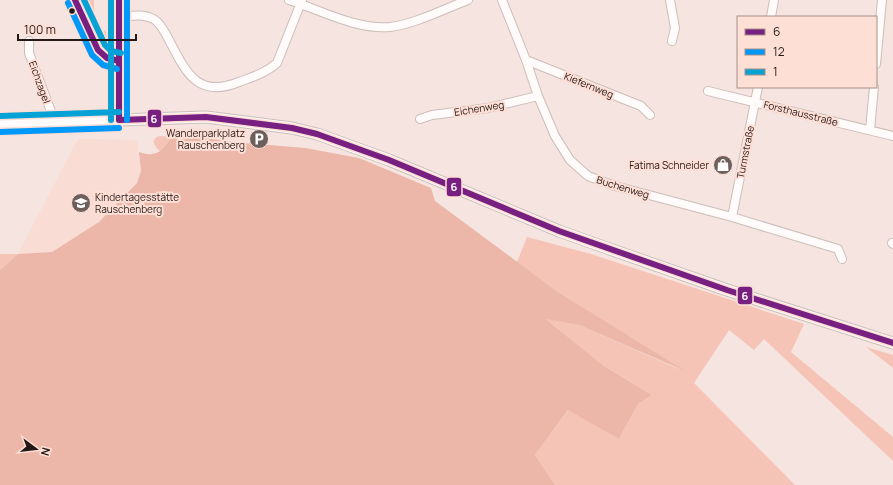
<svg xmlns="http://www.w3.org/2000/svg" width="893" height="485" font-family="Manrope,sans-serif">
<style>
.built{fill:#f9dcd3}
.green{fill:#f5c4b6}
.forest{fill:#ecb7a9}
.lines{fill:none;stroke-linecap:round;stroke-linejoin:round}
.minor-casing{stroke:#ccbeba;stroke-width:10}
.secondary-casing{stroke:#ccbeba;stroke-width:13}
.minor{stroke:#fefbfa;stroke-width:8}
.secondary{stroke:#fefbfa;stroke-width:11}
.bus-1-casing{stroke:#fedfd6;stroke-width:9}
.bus-2-casing{stroke:#fedfd6;stroke-width:9}
.bus-3-casing{stroke:#fedfd6;stroke-width:9}
.bus-1{stroke:#772081;stroke-width:6}
.bus-2{stroke:#0099f9;stroke-width:6}
.bus-3{stroke:#06a2d6;stroke-width:6}
.bus-dot{fill:#231815;stroke:#fedfd6;stroke-width:1.5}
.labels{text-anchor:middle;stroke-width:4;stroke-linejoin:round;paint-order:stroke}
.street-label{font-size:10px;fill:#231815;stroke:#fedfd6}
.poi-label{font-size:10px;fill:#231815;stroke:#fedfd6;text-anchor:end}
.line-badge{stroke:#fedfd6;stroke-width:1.5}
.badge-label{font-size:11px;text-anchor:middle;font-weight:bold;fill:#fff}
</style>
<rect width="100%" height="100%" fill="#f5e4df"/>
<path class="built" d="M78 139 137 140 141 171 137 183 99 222 52 252 18 254Z"/>
<path class="green" d="M80 0H94V26L99 24 97 37Z
M110 0H112L113 44 110 48H106L102 43 104 30 108 34 109 30Z
M159 136 172 137 163 150 160 151C154 146 150 140 159 136Z
M527 237 591 254 804 324 791 352 893 437V461L764 339 754 350 729 330 694 383 795 485H555L535 455 569 409 619 439 638 404 652 395 604 366 545 318 579 325 681 370 558 292 517 262Z
M0 254H18L0 270Z
M866 347 893 355V368Z"/>
<path class="forest" d="M180 135 244 143 305 148 359 158 431 188 435 201 558 292 685 371 579 325 546 319 604 366 652 395 638 404 619 439 568 410 535 455 555 485H0V270L18 254 52 252 99 222 137 183 141 171 139 152C157 158 162 151 172 137Z"/>
<g class="lines">
<defs>
<path id="minor" d="M289 0C320 10 357 30 390 27 415 24 444 9 468 0
M502 0 526 60 538 96 555 136 570 160 588 176 615 186 732 217 838 249 842 259
M670 0 675 28 672 41
M119 17C131 16 144 13 155 20 162 25 165 33 169 40 186 72 197 99 239 82 252 77 266 73 277 63L302 0
M771 17 774 0
M29 41V53L55 122
M526 60 641 106 650 115
M876 64 882 0
M708 91 893 136
M420 119 432 115 488 108 538 96
M119 120V0
M870 130 874 87
M732 217 758 87
M892 243 893 244"/>
<path id="secondary" d="M0 124 206 117 292 128 317 134 389 160 559 231 604 247 727 290 893 343"/>
</defs>
<use href="#minor" class="minor-casing"/>
<use href="#secondary" class="secondary-casing"/>
<use href="#minor" class="minor"/>
<use href="#secondary" class="secondary"/>
<defs>
<path id="bus-1" d="M75 0 98 50 107 58 119 61
M119 0V120L206 117 292 128 317 134 389 160 559 231 727 290 893 343"/>
<path id="bus-2" d="M127 0V120
M68 3 92 55 103 65 117 69
M0 132 119 128"/>
<path id="bus-3" d="M84 0 105 45 111 51 121 53
M111 0V120
M0 116 119 112"/>
</defs>
<use href="#bus-1" class="bus-1-casing"/>
<use href="#bus-2" class="bus-2-casing"/>
<use href="#bus-3" class="bus-3-casing"/>
<use href="#bus-1" class="bus-1"/>
<use href="#bus-2" class="bus-2"/>
<use href="#bus-3" class="bus-3"/>
</g>
<defs>
<symbol id="parking-disc" viewBox="-11 -11 22 22"><circle r="9.5" fill="#6c5f5c" stroke="#fedfd6"/><path d="M-3.5-5.5H1a3.5 3.5 0 0 1 0 7H-1V5.5H-3.5ZM-1-3.4V-.6H.8a1.4 1.4 0 0 0 0-2.8Z" fill="#fff"/></symbol>
<symbol id="shop-disc" viewBox="-11 -11 22 22"><circle r="9.5" fill="#6c5f5c" stroke="#fedfd6"/><path d="M-5-2.5h2.3a2.7 3.5 0 0 1 5.4 0H5L5.5 6h-11ZM-1.5-2.5h3a1.5 2.3 0 0 0-3 0Z" fill="#fff"/></symbol>
<symbol id="school-disc" viewBox="-11 -11 22 22"><circle r="9.5" fill="#6c5f5c" stroke="#fedfd6"/><path d="M0-5L7-2L0 1L-7-2ZM-4 1L0 2.5L4 1V4Q0 6-4 4Z" fill="#fff"/></symbol>
</defs>
<g fill-rule="evenodd">
<use href="#parking-disc" x="248" y="128" width="22" height="22"/>
<use href="#shop-disc" x="712" y="154" width="22" height="22"/>
<use href="#school-disc" x="70" y="192" width="22" height="22"/>
</g>
<circle class="bus-dot" cx="72" cy="11" r="3.5"/>
<g class="labels">
<g class="street-label">
<text transform="translate(40 82) rotate(70)" y="4">Eichzagel</text>
<text transform="translate(589 85) rotate(22)" y="4">Kiefernweg</text>
<text transform="translate(479 108) rotate(-9)" y="4">Eichenweg</text>
<text transform="translate(801 113) rotate(14)" y="4">Forsthausstraße</text>
<text transform="translate(745 152) rotate(-79)" y="4">Turmstraße</text>
<text transform="translate(623 187) rotate(17)" y="4">Buchenweg</text>
</g>
<g class="poi-label">
<text x="245" y="137">Wanderparkplatz<tspan x="245" dy="12">Rauschenberg</tspan></text>
<text x="709" y="169">Fatima Schneider</text>
<text x="95" y="201" text-anchor="start">Kindertagesstätte<tspan x="95" dy="12">Rauschenberg</tspan></text>
</g>
</g>
<g class="line-badge">
<rect x="147" y="109" width="15" height="19" rx="4" fill="#772081"/>
<rect x="446" y="177" width="16" height="20" rx="4" fill="#772081"/>
<rect x="737" y="286" width="16" height="19" rx="4" fill="#772081"/>
</g>
<g class="badge-label">
<text x="154" y="123">6</text>
<text x="454" y="191">6</text>
<text x="745" y="300">6</text>
</g>
<rect x="737" y="16" width="140" height="72" fill="#fedfd6" stroke="#a68f89"/>
<rect x="745" y="29" width="20" height="6" fill="#772081" stroke="#a68f89"/>
<text x="773" y="36" font-size="12" fill="#231815">6</text>
<rect x="745" y="49" width="20" height="6" fill="#0099f9" stroke="#a68f89"/>
<text x="773" y="56" font-size="12" fill="#231815">12</text>
<rect x="745" y="69" width="20" height="6" fill="#06a2d6" stroke="#a68f89"/>
<text x="773" y="76" font-size="12" fill="#231815">1</text>
<g transform="translate(36 449) rotate(105)" stroke="#fedfd6" stroke-width="3" paint-order="stroke">
<path d="M0-3L7 15L0 10L-7 15Z" fill="#231815"/>
<text y="-6" font-size="11" font-weight="bold" text-anchor="middle" fill="#231815">N</text>
</g>
<path d="M18 34v6h118v-6" fill="none" stroke="#231815" stroke-width="2"/>
<text x="24" y="34" font-size="12" fill="#231815" stroke="#fedfd6" stroke-width="3" paint-order="stroke">100 m</text>
</svg>
